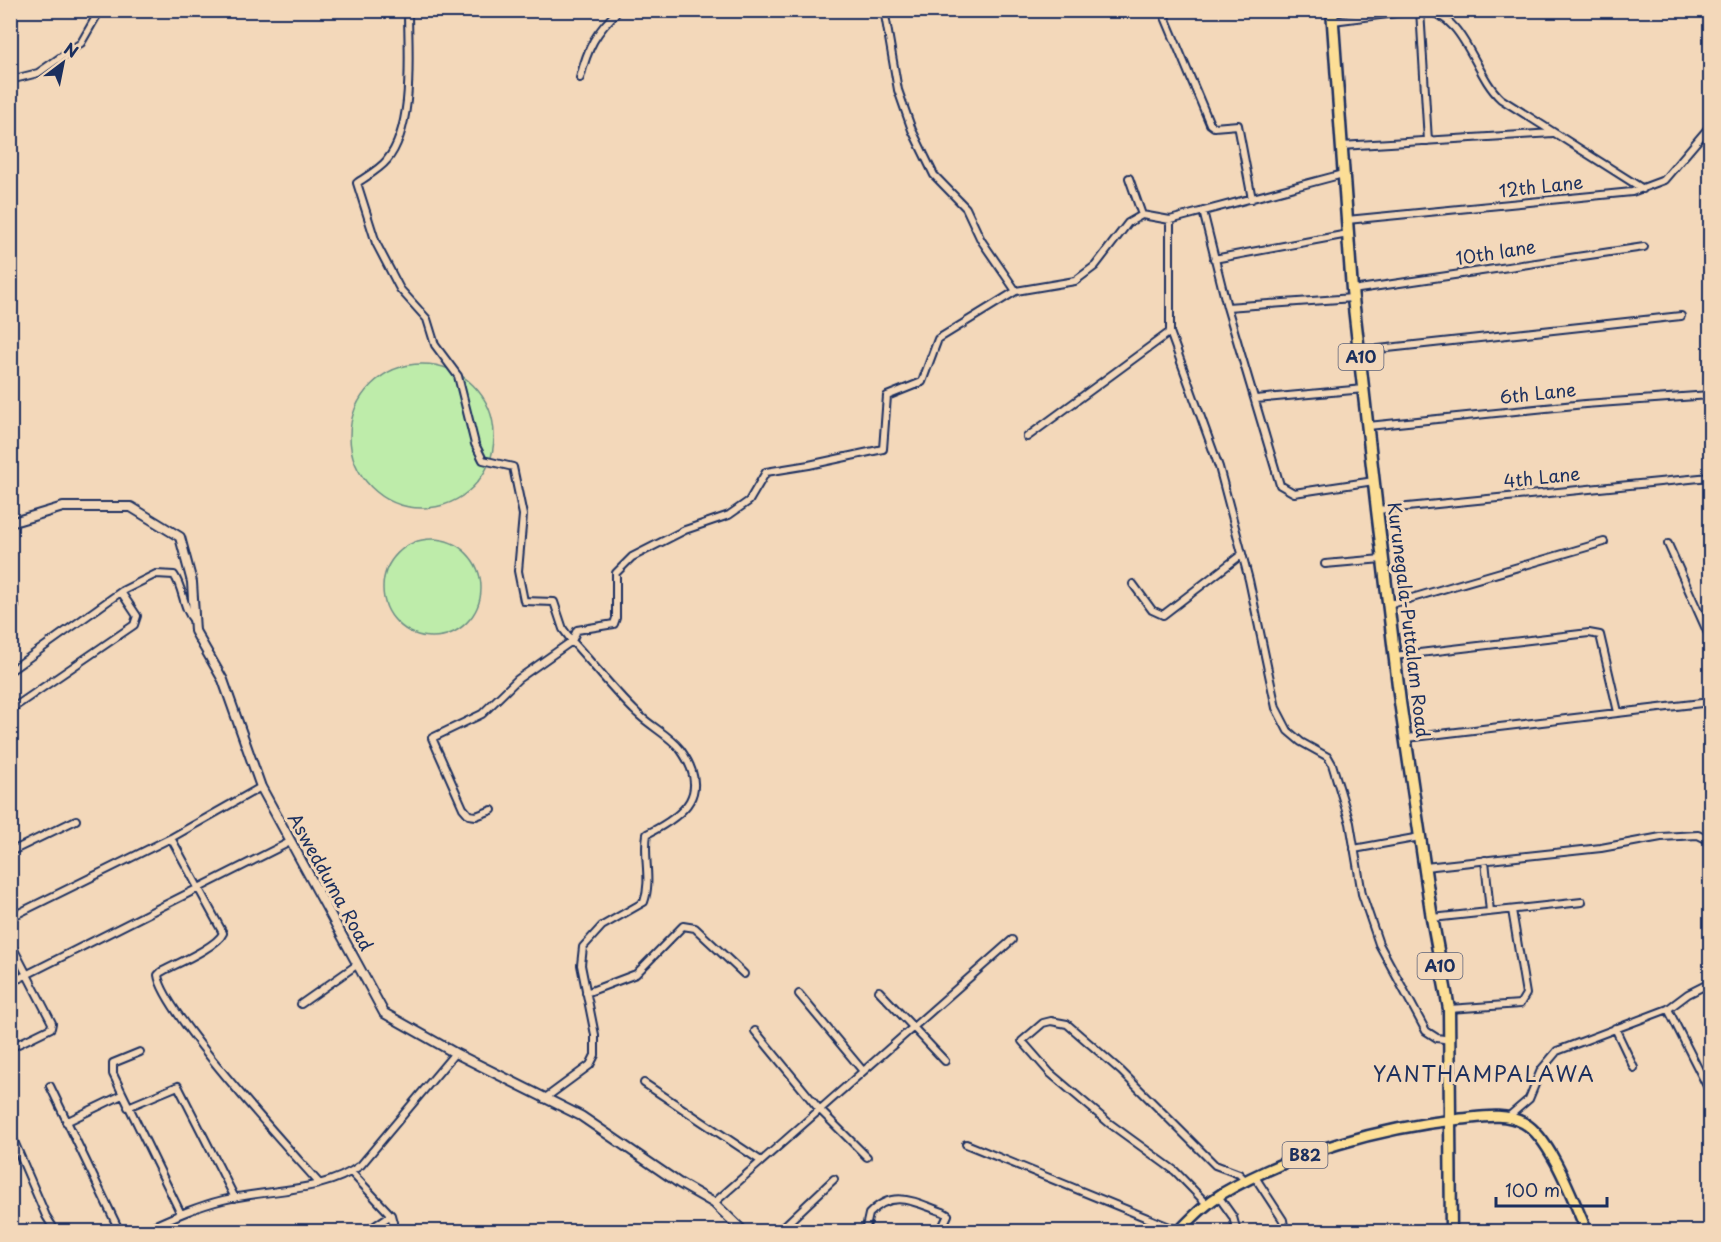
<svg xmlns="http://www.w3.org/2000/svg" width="1721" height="1242" font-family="'Playpen Sans',sans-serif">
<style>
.green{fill:#beecaa;stroke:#6c8e84;stroke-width:1.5}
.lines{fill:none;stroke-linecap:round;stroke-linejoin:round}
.minor-casing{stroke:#1b2f5e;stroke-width:10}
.tertiary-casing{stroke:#1b2f5e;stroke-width:12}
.primary-casing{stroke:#1b2f5e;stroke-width:14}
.trunk-casing{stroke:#1b2f5e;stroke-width:15}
.minor{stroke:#f3d8ba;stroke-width:6}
.tertiary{stroke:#f3d8ba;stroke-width:8}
.primary{stroke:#fcde96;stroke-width:9}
.trunk{stroke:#fcde96;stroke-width:10}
.labels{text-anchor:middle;stroke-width:6;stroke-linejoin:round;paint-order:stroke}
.shield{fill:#f3d8ba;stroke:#5c627a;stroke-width:1.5}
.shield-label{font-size:16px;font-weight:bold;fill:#1b2f5e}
.street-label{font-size:18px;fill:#1b2f5e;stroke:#f3d8ba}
.quarter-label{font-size:21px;letter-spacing:1.5px;fill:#1b2f5e;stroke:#f3d8ba}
</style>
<rect width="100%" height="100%" fill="#f3d8ba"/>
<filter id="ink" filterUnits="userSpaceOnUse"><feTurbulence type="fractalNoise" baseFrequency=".0167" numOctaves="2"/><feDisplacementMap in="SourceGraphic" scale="12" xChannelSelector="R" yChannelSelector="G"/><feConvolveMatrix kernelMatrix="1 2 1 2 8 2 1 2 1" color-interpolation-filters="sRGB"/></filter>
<g filter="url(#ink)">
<path class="green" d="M350 436a72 72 0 1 1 144 0a72 72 0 1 1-144 0Z
M383 588a49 49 0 1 1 98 0a49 49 0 1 1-98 0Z"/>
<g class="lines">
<defs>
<path id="minor" d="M408 10C408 53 415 126 387 160 380 169 367 176 357 183L376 243 400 289 427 319 435 345 458 376 475 444 483 460 513 467 523 515 518 571 524 601 554 602 563 629 572 641C594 665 614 691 637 713 650 726 669 735 680 749 712 793 685 815 647 834 643 857 652 880 644 902L602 926 583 947 581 965 595 1035V1055L590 1065 544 1099
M887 10 885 15 898 90 912 130 934 175 966 208 981 240 1016 291 1075 281 1095 266 1128 223 1142 215 1170 220 1343 174
M1162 10 1210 124 1214 127 1238 125 1252 199
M1420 10 1428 141
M1422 10C1466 14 1473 74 1501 99L1643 189
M1709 10 1710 12
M1333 21 1419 10
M580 78C588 47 595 33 619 10
M10 80 38 73 81 43 100 10
M1341 146 1553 133
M1129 178 1142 215
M1203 211 1227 307 1280 485 1294 493 1374 481
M1170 220V332L1219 467 1249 580 1276 708 1288 731 1301 742 1328 757 1332 764 1350 823 1362 894 1379 944 1426 1031 1437 1038 1450 1040
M1347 220 1632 192 1664 180 1710 126
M1214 259 1348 234
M1352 290 1644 247
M1227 307 1353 298
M1360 351 1681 316
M1256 399 1364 389
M1368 426 1585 404 1710 395
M1027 437 1170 332
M1377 510 1710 477
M1668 544 1710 638
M1325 564 1382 559
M1133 584 1152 610 1163 615 1241 555
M10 605 15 606
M1388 605 1604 542
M1394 656 1589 633 1600 635 1618 712
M10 671 122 591 156 574 174 575C184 589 182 607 194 621
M10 710 134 625 137 616 121 592
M1406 738 1710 702
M492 810 476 816 469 815 463 808 432 738 482 714 518 679 572 641 577 630 614 624 616 618V573L632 557 685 530 729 515 749 501 766 472 809 465 883 449 887 396 922 382 938 339 1016 291
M171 838 223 933C217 947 176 964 161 972L158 975C162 1011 289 1149 319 1183
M1354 849 1420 837
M10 852 76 820
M1485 860 1490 912
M1425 867 1601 848 1661 837 1698 835 1710 841
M10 903 15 915 171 838 261 787
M1432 918 1582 902
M10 942 52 1023 51 1028 10 1048
M10 983 288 843
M879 991 945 1061
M586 993 636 974 683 926 695 928 744 974
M799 994 863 1071
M301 1004 358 964
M1449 1009 1520 1004 1526 994 1512 910
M1668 1009 1710 1092
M1615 1028 1634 1068
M755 1031 819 1109 867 1157
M140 1052 113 1063V1074L181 1214
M644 1083 761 1161
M50 1086 120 1232
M128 1107 178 1086 235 1198
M1508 1117 1529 1099 1541 1070 1557 1051 1668 1009 1688 994 1710 983
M66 1122 122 1095
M10 1132 46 1216 56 1232
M966 1144 1179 1231
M351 1172 391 1215 394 1226 389 1232
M1255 1177 1283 1220 1285 1232
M1218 1196 1233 1217 1237 1232
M714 1203 1012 940
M1207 1204 1175 1171 1109 1123 1050 1073 1022 1041 1043 1023 1051 1021 1067 1024 1121 1071 1215 1165 1239 1174 1246 1181
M163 1222 166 1232
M140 1232C167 1220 194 1207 223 1200 267 1189 324 1193 361 1165L455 1053
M366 1232 391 1215
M778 1232 834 1179
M865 1232 869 1214C893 1188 914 1202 943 1212L948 1215 940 1232"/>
<path id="tertiary" d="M10 523 63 507H131L180 537 192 582 195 631 223 680 261 787 384 1013 455 1053 581 1116 679 1183 714 1203 744 1232"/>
<path id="primary" d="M1178 1232C1192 1218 1205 1204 1223 1193 1294 1152 1379 1128 1461 1119 1482 1117 1504 1112 1524 1123 1551 1138 1574 1202 1587 1232"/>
<path id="trunk" d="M1332 10 1352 290 1377 510 1400 702 1432 918 1449 1009 1451 1232"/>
</defs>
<use href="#minor" class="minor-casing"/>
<use href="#tertiary" class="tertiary-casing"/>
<use href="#primary" class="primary-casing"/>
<use href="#trunk" class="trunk-casing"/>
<use href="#minor" class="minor"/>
<use href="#tertiary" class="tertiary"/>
<use href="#primary" class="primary"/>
<use href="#trunk" class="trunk"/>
</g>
</g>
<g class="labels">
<g class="shield">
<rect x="1338.5" y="344" width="45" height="26" rx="4.5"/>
<rect x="1417.5" y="953" width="45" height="26" rx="4.5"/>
<rect x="1282.5" y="1142" width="45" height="26" rx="4.5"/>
</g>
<g class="shield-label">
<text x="1361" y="363">A10</text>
<text x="1440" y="972">A10</text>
<text x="1305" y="1161">B82</text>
</g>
<g class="street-label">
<text transform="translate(1541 187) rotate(-6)" y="6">12th Lane</text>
<text transform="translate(1496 253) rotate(-9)" y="6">10th lane</text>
<text transform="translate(1538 394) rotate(-6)" y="6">6th Lane</text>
<text transform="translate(1542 478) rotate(-6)" y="6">4th Lane</text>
<text transform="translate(1408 620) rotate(83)" y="6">Kurunegala-Puttalam Road</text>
<text transform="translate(330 882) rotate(61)" y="6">Aswedduma Road</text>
</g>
<g class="quarter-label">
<text x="1484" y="1082">YANTHAMPALAWA</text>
</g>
</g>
<rect width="1721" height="1242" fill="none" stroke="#f3d8ba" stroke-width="36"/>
<rect x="18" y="18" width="1685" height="1206" fill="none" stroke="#1b2f5e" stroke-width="2" filter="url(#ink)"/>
<g transform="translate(63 63) rotate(32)" stroke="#f3d8ba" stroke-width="4.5" paint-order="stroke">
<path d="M0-4.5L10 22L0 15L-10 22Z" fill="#1b2f5e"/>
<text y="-9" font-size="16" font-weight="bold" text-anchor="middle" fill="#1b2f5e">N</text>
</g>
<path d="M1496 1197v9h111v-9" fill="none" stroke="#1b2f5e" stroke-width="3"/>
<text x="1505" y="1197" font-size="18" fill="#1b2f5e" stroke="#f3d8ba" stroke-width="4.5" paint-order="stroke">100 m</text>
</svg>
